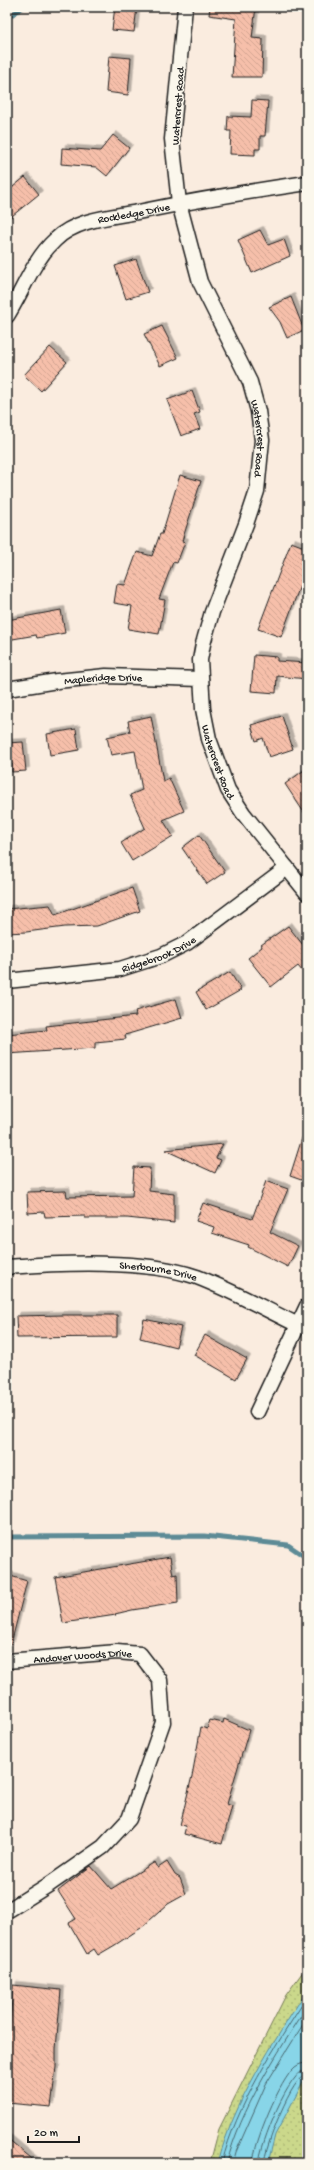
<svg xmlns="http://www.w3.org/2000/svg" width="314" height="2170" font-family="'Gochi Hand',sans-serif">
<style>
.park{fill:url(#park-dots);stroke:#747a54}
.water{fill:#88d5e8;stroke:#5d8b96}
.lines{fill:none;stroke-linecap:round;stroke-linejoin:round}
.shore{stroke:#47666e;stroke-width:1}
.stream{stroke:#5d8b96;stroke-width:5}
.building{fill:url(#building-back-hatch);stroke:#1c1c1c;filter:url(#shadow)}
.minor-casing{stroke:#1c1c1c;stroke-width:17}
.minor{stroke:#fbf7ec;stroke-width:14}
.labels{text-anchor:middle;stroke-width:3;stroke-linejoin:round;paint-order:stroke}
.street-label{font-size:11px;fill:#1c1c1c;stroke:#fbf7ec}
</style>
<defs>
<pattern id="park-dots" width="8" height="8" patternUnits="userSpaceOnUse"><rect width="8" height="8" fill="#cbd88b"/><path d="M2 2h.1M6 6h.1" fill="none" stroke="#aeb977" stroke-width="1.8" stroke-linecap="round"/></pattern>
<pattern id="building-back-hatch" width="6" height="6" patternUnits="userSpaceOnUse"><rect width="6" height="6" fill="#f6bfaa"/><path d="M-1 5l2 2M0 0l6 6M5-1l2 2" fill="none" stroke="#d2a492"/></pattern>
<filter id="shadow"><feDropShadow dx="3.5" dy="-3.5" stdDeviation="0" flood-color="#0004"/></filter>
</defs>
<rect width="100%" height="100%" fill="#faecdf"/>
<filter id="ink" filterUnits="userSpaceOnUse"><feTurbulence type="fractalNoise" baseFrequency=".025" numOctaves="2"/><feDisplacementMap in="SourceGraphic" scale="8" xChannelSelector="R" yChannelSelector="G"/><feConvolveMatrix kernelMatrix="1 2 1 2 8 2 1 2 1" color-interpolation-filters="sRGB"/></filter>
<g filter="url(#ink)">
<path class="park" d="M307 1966V2163H210L219 2129 286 1995Z"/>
<path class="water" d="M307 1990V2075L275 2135 268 2163H218C233 2103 274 2042 307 1990Z"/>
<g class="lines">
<path class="shore" d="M222 2163C236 2106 275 2047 307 1997
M227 2163C240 2110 278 2052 307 2007
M233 2163 236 2152 266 2084 307 2018
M253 2163C254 2142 280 2080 295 2067 299 2064 303 2063 307 2063
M259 2163C260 2145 289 2070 307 2069
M264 2163C265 2148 292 2075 307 2074"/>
<path class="stream" d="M7 18 23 7
M7 1537 204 1536 288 1545 307 1558"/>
</g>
<path class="building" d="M115 7H137L134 32 112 30Z
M210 7H256L252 38 263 39 262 77H232L236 19 209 15Z
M109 56 131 58 128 95 106 92Z
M252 100 268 101 265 136H260V149H255V155L230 154 231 131H227L228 116 251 117Z
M113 135 129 148 107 176 96 167 61 164 62 148 100 151Z
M25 177 39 194 7 220V192Z
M260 230 268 245 284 239 290 256 252 273 238 240Z
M136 259 148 292 126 299 115 266Z
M291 297 304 330 287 338 280 322 269 307Z
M162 326 178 358 160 366 144 334Z
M50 347 67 362 41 391 24 375Z
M192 391 200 412 194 414 200 429 181 436 167 400Z
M180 475 201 481 182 541 185 542 177 563 173 562 159 599 165 600 159 634 128 629 132 606 114 603 117 584 125 585 137 552 152 556 160 534H162Z
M291 542 307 548V567L281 637 258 629Z
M61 610 65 633 37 638 36 635 7 640V620Z
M254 655 277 657V661L307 663V679L277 676 276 693 251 691Z
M151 716 163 781 169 778 184 811 163 820 173 836 132 861 121 843 145 828 130 795 142 790 135 751 111 755 107 737 130 732 128 721Z
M282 716 293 749 269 757 263 738 256 741 251 725Z
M76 729 79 750 50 755 47 734Z
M23 742 26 771 12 772V764H7V743Z
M307 768V817L285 784Z
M199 835 225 872 207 884 182 848Z
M132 888 140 911 97 926 65 927 26 932 7 933V909L50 905 55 915Z
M288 926 307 950V977L298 966 271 987 248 958 262 947 261 945Z
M230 972 241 990 206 1010 196 992Z
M176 999 182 1018 125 1035 126 1039 95 1042V1048L7 1054V1034L47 1030 46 1026 136 1016 135 1011Z
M304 1132 307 1133V1182L290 1176Z
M223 1144 216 1158 221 1160 215 1173 165 1150Z
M134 1167 150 1168 149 1191 174 1194V1223L127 1218H85V1216L45 1217 44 1212 28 1213 27 1192 66 1191 67 1197 132 1196Z
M266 1181 288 1189 270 1232 298 1246 288 1267 248 1247 249 1245 212 1233 214 1227 196 1221 203 1203 252 1219Z
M63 1315H117V1337L17 1338 16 1316Z
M144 1319 181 1327 176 1347 140 1338Z
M205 1335 247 1359 236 1379 194 1355Z
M170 1557 173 1575 177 1574 178 1603 132 1610 115 1614 116 1615 63 1623 55 1577Z
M7 1575 27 1581 11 1644H7Z
M224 1719 249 1730 227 1804 232 1806 222 1844 184 1834 186 1826 180 1825 192 1776 201 1727 207 1729 210 1720 223 1723Z
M155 1862 158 1868 167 1862 175 1875 180 1878 186 1894 168 1904 141 1928 115 1945 98 1955 94 1949 87 1954 69 1923 76 1919 58 1891 91 1866 111 1889Z
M13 1985 61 1990 56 2049V2067L51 2107 7 2103V2064Z
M7 2138 37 2163H7Z"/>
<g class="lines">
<defs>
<g id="minor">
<path id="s1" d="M185 7 172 139 179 203 200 282 250 382 258 411 262 440 257 491 246 524 212 612 203 644 200 660 203 709 209 739 228 790 243 813 307 893"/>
<path id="s2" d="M7 316C23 291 33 260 55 240 77 218 114 217 143 211 197 200 252 191 307 183"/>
<path id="s3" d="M7 689 57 681 106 676 201 679"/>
<path id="s4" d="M7 981 120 969 161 956 187 943 287 868"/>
<path id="s5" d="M7 1267C62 1263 145 1259 197 1277 231 1290 265 1309 298 1325"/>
<path d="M257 1412 307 1306"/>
<path id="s6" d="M7 1661 117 1652 140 1654 160 1680 163 1722 129 1819 103 1847 50 1884 7 1911"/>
</g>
</defs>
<use href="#minor" class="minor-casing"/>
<use href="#minor" class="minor"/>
</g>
</g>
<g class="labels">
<g class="street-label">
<text transform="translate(177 106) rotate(-86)" y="4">Watercrest Road</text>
<text dy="4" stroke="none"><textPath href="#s2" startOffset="175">Rockledge Drive</textPath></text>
<text dy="4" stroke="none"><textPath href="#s1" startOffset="448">Watercrest Road</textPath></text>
<text dy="4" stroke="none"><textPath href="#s3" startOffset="97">Mapleridge Drive</textPath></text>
<text dy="4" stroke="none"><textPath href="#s1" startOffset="784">Watercrest Road</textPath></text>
<text dy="4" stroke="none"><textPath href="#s4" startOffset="155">Ridgebrook Drive</textPath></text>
<text dy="4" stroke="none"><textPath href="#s5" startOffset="152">Sherbourne Drive</textPath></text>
<text dy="4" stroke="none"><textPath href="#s6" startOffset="76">Andover Woods Drive</textPath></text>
</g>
</g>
<rect width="314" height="2170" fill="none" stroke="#fbf7ec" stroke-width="24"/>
<rect x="12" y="12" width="290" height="2146" fill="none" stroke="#1c1c1c" stroke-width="1.5" filter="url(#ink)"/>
<path d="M28 2136v6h51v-6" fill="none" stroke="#1c1c1c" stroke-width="2"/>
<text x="34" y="2136" font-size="12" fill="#1c1c1c" stroke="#fbf7ec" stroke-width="3" paint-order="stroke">20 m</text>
</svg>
